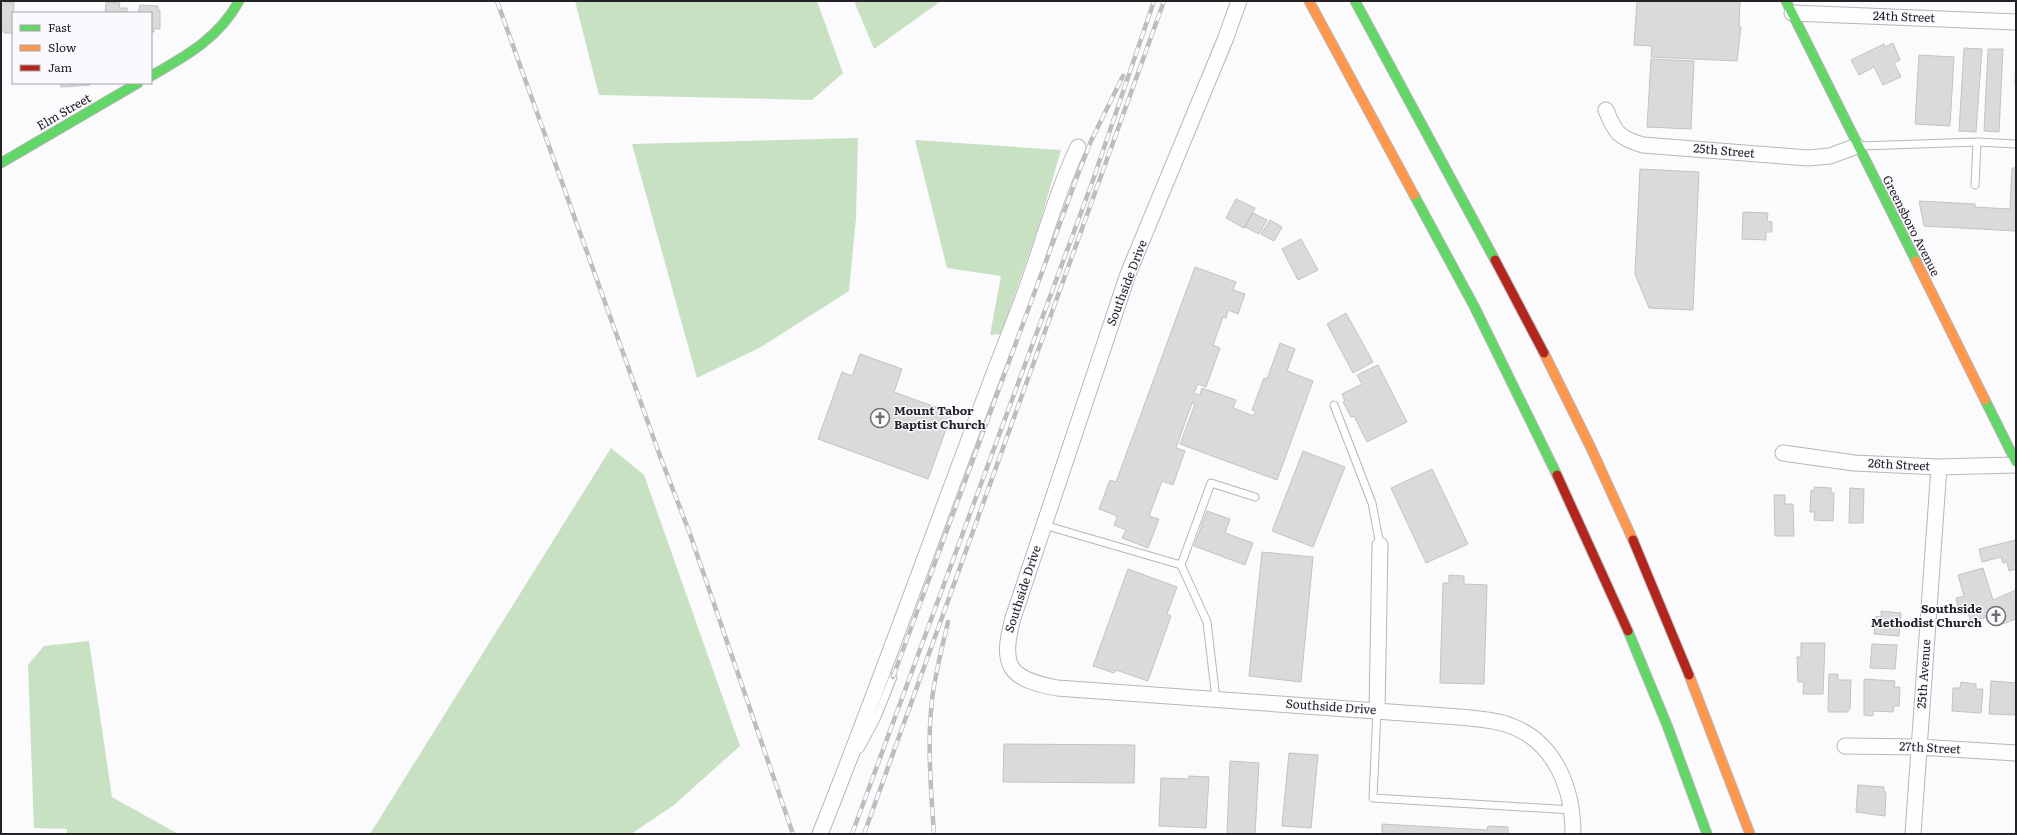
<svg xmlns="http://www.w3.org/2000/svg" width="2017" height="835" font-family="Literata,serif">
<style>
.forest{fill:#c8e1c2}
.building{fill:#dcd9da;stroke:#c5c2c3}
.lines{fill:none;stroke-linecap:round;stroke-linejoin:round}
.lane-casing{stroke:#b7b6b9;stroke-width:9}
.street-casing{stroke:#b7b6b9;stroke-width:17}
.fast-casing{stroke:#b7b6b9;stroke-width:11}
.slow-casing{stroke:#b7b6b9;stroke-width:11}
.jam-casing{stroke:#b7b6b9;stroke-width:11}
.lane{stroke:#fefeff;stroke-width:7}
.street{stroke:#fefeff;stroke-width:15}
.fast{stroke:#63d668;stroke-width:9}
.slow{stroke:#ff974d;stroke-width:9}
.jam{stroke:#b3261e;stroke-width:9}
.rail-casing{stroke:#bdbdbd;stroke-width:4.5}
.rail{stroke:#fbf9fe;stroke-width:3;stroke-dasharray:9;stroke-linecap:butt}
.labels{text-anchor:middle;stroke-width:3;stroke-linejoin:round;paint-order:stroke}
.street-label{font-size:12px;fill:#242226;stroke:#fbf9fe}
.poi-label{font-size:12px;font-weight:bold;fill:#242226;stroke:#fbf9fe;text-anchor:start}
</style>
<rect width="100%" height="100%" fill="#fbfafd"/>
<path class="forest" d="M575 1H817L843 73 812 100 599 95Z
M854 1H941L874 49Z
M858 138 856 218 849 291 761 347 697 378 632 144Z
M915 140 1061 150 1040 222 1001 334 990 335 1001 276 947 268Z
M611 448 644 475 740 746 674 805 631 834H370Z
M89 641 112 797 178 834H67V829L34 828 28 665 44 646Z"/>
<path class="building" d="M1637 1H1740L1739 27H1741L1737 61 1651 57 1652 46 1634 45Z
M4 2H14L13 33H4V31H1V4H4Z
M106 2 120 3 119 8H127V13H105Z
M140 5 158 6V10H160V29H154V32H151V13H138Z
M1893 43 1900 60 1894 63 1901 77 1883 85 1874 67 1859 75 1851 60 1884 44 1885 47Z
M1964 48 1982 49 1976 132 1959 131Z
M1988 49H2003L1999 132 1984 131Z
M1919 55 1954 57 1950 126 1915 124Z
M1651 59 1694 61 1691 129 1647 127Z
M2016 62V86L2015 85Z
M61 83H90V85L61 87Z
M2012 168H2016V231L1924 226 1919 201 1975 204V207L2010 209Z
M1640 169 1699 172 1693 310 1649 308 1635 274Z
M1236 199 1255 208 1244 228 1226 218Z
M1743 212 1768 213 1767 221 1772 222V232H1766V240L1742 239Z
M1253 213 1267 220 1259 234 1245 227Z
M1270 220 1282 227 1274 241 1261 234Z
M1301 239 1318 270 1298 280 1282 249Z
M1195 267 1236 282 1233 290 1245 294 1238 314 1228 310 1226 318 1223 317 1213 345 1220 348 1206 387 1198 384 1194 393 1200 395 1202 388 1236 400 1233 408 1254 416 1255 411 1252 410 1264 378 1267 379 1280 343 1295 349 1287 371 1313 381 1277 480 1180 444 1195 404 1192 403 1176 448 1185 451 1173 485 1162 481 1149 516 1159 519 1148 548 1122 538 1126 530 1114 525 1117 518 1115 515 1099 509 1110 480 1116 482Z
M1346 313 1373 362 1353 373 1327 324Z
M860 354 902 369 894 392 952 413 928 479 818 439 842 372 852 376Z
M1378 365 1407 422 1367 442 1354 416 1351 417 1343 402 1345 401 1342 394 1362 384 1357 375Z
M1303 451 1345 467 1313 547 1272 531Z
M1432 469 1468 544 1426 563 1391 488Z
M1814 487 1831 488V493H1834L1833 521 1814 520 1815 512H1810L1811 490 1814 491Z
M1850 488 1864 489 1863 523H1849Z
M1774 495H1785V504H1793L1794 536H1775Z
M1207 511 1230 519 1225 533 1253 543 1245 565 1194 546Z
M2016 540V569L2009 571 2007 562 2003 563 2001 557 1982 562 1979 549Z
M1262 552 1313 557 1301 682 1249 676Z
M1983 568 1993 600 2016 590V619L1997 626 1994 619 1998 617 1997 614 1971 622 1967 609 1959 611 1956 598 1964 596 1958 575Z
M1128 569 1177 587 1167 614 1171 616 1148 681 1116 670 1114 673 1093 666Z
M1449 575 1464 576V584L1487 585 1484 684 1440 683 1443 583H1449Z
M1881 611 1901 613 1899 636 1874 634 1876 616 1881 617Z
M1801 643H1825L1823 694H1803L1804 682H1798L1797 657H1801Z
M1872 644 1897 645 1895 669 1870 668Z
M1829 674H1838V680H1851L1850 709H1848V712H1829L1828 710Z
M1864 679 1895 681 1894 687H1900L1899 706H1894L1893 712 1873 711V716L1864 715Z
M1991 681 2016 683V715L1989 714Z
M1961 682 1976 684V689H1983L1981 713 1952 711 1953 688H1960Z
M1004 744 1135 745 1134 783 1003 782Z
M1289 753 1318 755 1311 828 1282 826Z
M1230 761 1259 763 1255 834H1227Z
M1189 776 1209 777 1206 828 1159 826 1161 778 1189 779Z
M1858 785 1884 787V792H1886L1885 816 1856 812Z
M1382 824 1487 830 1488 826 1508 827V834H1382Z"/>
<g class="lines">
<defs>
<path id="lane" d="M1977 142 2016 144
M1861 146 1977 142 1975 185
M1334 405 1372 503 1380 545
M1044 525 1181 565 1207 622 1216 699
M1181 565 1211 483 1255 497
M1377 711 1373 798 1572 810
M860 749 877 717 893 677"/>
<path id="street" d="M1239 1 1225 40 1128 274 1013 618C1000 666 1008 679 1057 688L1459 717C1478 719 1497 720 1514 727 1557 745 1573 791 1573 834
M1792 13 2016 22
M1606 110C1615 133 1619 138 1643 145L1808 158 1830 156 1857 146
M1783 453 1854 463 1939 467 2016 465
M1377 711 1380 545
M1845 746 1919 747 2016 753
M820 834C890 659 951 482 1020 306 1040 254 1054 198 1078 147
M1913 834 1939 467"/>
<path id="fast" d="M1355 1 1495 260
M1786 1 1916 261
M151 76C186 56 219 38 239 1
M1 163 138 83
M1414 195 1474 306 1557 475
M1985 400 2016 462
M1628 631 1667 725 1707 834"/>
<path id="slow" d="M1309 1 1414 195
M1916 261 1985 400
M1544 353 1591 448 1633 540
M1689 675 1750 834"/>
<path id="jam" d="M1495 260 1544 353
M1557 475 1628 631
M1633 540 1689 675"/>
</defs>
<use href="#lane" class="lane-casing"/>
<use href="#street" class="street-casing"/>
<use href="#fast" class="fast-casing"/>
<use href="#slow" class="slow-casing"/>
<use href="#jam" class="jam-casing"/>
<use href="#lane" class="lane"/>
<use href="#street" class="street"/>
<use href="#fast" class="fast"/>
<use href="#slow" class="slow"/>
<use href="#jam" class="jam"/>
<defs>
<path id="rail" d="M497 1 660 456 690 534 793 834
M893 677 1077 177 1091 141 1123 76
M852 834 1093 180 1154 1
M864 834 1164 1
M934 834C931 789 927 745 932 700 935 674 942 648 948 622"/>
</defs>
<use href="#rail" class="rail-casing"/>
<use href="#rail" class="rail"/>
</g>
<defs>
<symbol id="church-ring" viewBox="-11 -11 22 22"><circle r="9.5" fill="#fbf9fe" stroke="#6f6e71" stroke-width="1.5"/><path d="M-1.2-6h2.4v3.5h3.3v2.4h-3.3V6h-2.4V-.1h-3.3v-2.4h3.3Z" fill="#6f6e71"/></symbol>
</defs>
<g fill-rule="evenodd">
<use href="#church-ring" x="869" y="407" width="22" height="22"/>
<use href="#church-ring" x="1985" y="605" width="22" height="22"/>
</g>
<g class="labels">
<g class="street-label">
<text transform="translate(1904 17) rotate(2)" y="4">24th Street</text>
<text transform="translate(64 112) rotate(-30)" y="4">Elm Street</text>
<text transform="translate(1724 151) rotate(5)" y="4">25th Street</text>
<text transform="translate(1911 226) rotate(63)" y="4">Greensboro Avenue</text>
<text transform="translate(1127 283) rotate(-69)" y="4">Southside Drive</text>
<text transform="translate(1899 465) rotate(3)" y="4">26th Street</text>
<text transform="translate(1023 589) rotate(-72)" y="4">Southside Drive</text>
<text transform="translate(1924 674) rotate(-86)" y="4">25th Avenue</text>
<text transform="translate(1331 707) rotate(4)" y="4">Southside Drive</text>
<text transform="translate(1930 748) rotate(3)" y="4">27th Street</text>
</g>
<g class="poi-label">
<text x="894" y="415">Mount Tabor<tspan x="894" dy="14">Baptist Church</tspan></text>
<text x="1982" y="613" text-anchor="end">Southside<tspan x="1982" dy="14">Methodist Church</tspan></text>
</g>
</g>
<rect width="2017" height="835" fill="none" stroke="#242226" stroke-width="4"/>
<rect x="12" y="12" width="140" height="72" fill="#fbf9fe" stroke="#a5a3a8"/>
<rect x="20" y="25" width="20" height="6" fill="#63d668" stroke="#a5a3a8"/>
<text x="48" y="32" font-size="12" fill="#242226">Fast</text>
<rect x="20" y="45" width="20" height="6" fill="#ff974d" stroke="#a5a3a8"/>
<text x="48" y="52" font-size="12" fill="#242226">Slow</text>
<rect x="20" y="65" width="20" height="6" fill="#b3261e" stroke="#a5a3a8"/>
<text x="48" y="72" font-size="12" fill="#242226">Jam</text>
</svg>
